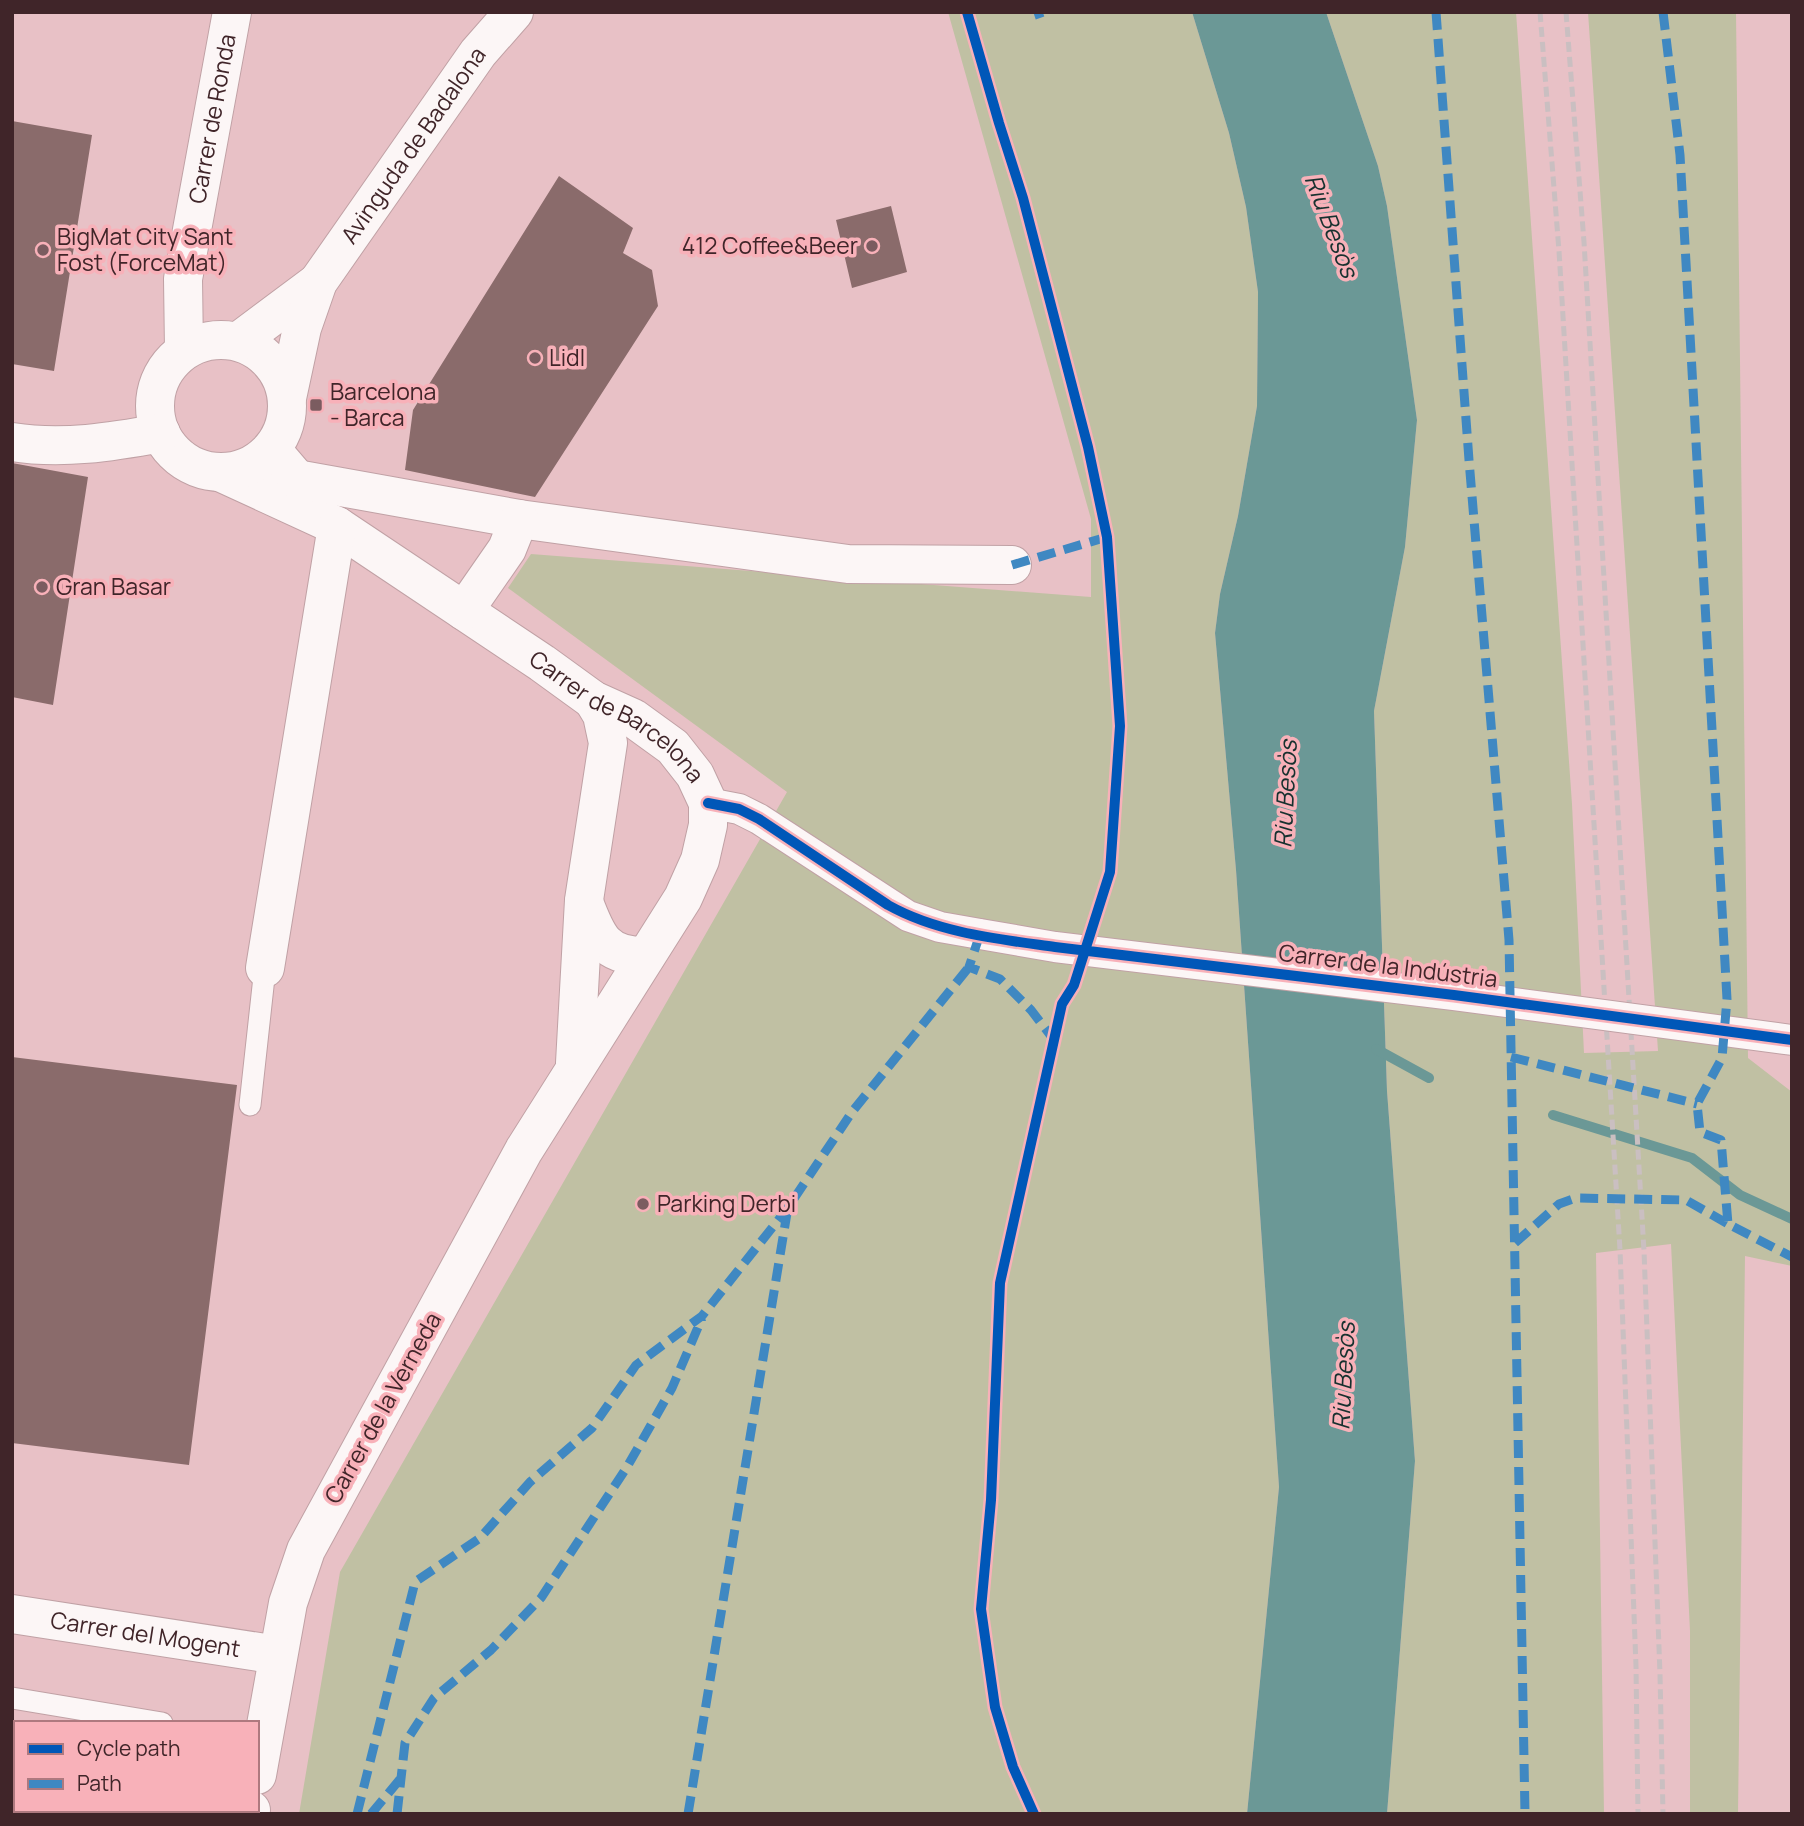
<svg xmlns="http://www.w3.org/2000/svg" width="1804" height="1826" font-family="Manrope,sans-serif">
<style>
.green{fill:#c0c0a3}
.water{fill:#6b9896}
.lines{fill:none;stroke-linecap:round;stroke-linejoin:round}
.stream{stroke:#6b9896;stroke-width:10}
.building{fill:#8a6b6b}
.service-casing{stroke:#c0a1a5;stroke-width:23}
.pedestrian-casing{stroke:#c0a1a5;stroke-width:32}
.minor-casing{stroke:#c0a1a5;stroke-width:40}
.tertiary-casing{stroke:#c0a1a5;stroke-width:40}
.service{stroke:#fcf6f6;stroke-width:21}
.pedestrian{stroke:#fcf6f6;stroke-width:30}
.minor{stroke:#fcf6f6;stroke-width:38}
.tertiary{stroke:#fcf6f6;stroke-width:38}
.rail{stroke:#cabfc1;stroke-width:5;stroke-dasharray:10 5;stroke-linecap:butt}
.pedestrian-bridge-casing{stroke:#c0a1a5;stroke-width:32;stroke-linecap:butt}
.pedestrian-bridge{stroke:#fcf6f6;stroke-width:30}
.quiet{stroke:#3f88c2;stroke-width:9;stroke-dasharray:18 9;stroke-linecap:butt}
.cycleway-casing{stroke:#f8b1b9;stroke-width:15}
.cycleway{stroke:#0057b8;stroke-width:10}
.poi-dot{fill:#7b5c60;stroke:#f8b1b9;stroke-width:2.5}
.labels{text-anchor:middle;stroke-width:7;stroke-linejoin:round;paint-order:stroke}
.street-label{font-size:23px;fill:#402529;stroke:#f8b1b9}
.poi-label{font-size:23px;fill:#402529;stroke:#f8b1b9;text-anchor:start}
.water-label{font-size:24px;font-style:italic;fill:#17312f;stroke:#f8b1b9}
</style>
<rect width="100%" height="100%" fill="#e8c1c6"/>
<path class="green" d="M948 12H1192L1229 133 1246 207 1258 292 1257 406 1238 516 1220 594 1215 633 1236 870 1279 1487 1247 1814H299L340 1572 787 792 508 588 531 554 1091 597V519Z
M1326 12H1516L1572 804 1584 1053 1658 1051 1588 12H1736L1748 1058 1792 1092V1266L1745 1256 1738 1814H1690V1631L1671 1244 1596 1253 1604 1814H1387L1415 1461 1387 1091 1374 711 1405 547 1417 420 1387 206 1378 166Z"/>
<path class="water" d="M1192 12H1326L1378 166 1387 206 1417 420 1405 547 1374 711 1387 1091 1415 1461 1387 1814H1247L1279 1487 1236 870 1215 633 1220 594 1238 516 1257 406 1258 292 1246 207 1229 133Z"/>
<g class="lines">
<path class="stream" d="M1376 1049 1429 1078
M1553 1115 1692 1158 1740 1195 1792 1219"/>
</g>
<path class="building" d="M12 121 92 135 54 371 12 364Z
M559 176 633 228 623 253 652 270 658 306 535 497 405 470 413 410Z
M891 206 907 272 852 288 836 220Z
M12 463 88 477 53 705 12 697Z
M12 1057 237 1085 189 1465 12 1443Z"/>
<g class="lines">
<defs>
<path id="service" d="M250 1105 265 968
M12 1698 162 1723
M149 1814 150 1810"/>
<path id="pedestrian" d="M708 803 739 809 759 819 908 916 940 927 980 934"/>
<g id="minor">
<path id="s1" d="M184 350 183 279 232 12"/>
<path d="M272 450 313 498"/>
<path id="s2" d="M222 473 337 526 542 663 593 700 633 718 673 747 695 775 708 803V825L700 860 683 898 524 1150 306 1550 288 1603 257 1775"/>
<path d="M296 479 519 519 848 564 1012 565"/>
<path d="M464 611 507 549 519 519"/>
<path d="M584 902C597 937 605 957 646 956"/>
<path d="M265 968 337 526"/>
<path d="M575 1063 584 900 608 743 602 715 593 700"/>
<path id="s3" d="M12 1614 278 1655"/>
<path d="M250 1814 251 1810"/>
</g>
<g id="tertiary">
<circle cx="221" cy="406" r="66"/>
<path d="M239 341 318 282"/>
<path id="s4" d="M287 398 302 328 318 282 478 53 514 12"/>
<path d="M12 442C62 450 112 442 161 433"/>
</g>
</defs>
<use href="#service" class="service-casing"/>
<use href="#pedestrian" class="pedestrian-casing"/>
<use href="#minor" class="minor-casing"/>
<use href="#tertiary" class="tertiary-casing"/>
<use href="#service" class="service"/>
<use href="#pedestrian" class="pedestrian"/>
<use href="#minor" class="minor"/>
<use href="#tertiary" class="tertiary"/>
<path class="rail" d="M1540 12 1559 251 1620 1250 1636 1666 1638 1814
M1566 12 1584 242 1644 1251 1660 1674 1663 1814"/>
<defs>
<path id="pedestrian-bridge" d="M980 934 1055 947 1454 995 1792 1040"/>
</defs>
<use href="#pedestrian-bridge" class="pedestrian-bridge-casing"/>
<use href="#pedestrian-bridge" class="pedestrian-bridge"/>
<path class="quiet" d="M1038 12 1040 18
M1436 12 1469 460 1509 940 1525 1814
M1663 12 1680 155 1727 999 1722 1058 1697 1104 1700 1132 1721 1140 1728 1224 1792 1257
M1012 565 1107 537
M980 934 969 967 1000 979 1031 1010 1054 1040
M1511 1057 1697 1104
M1515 1243 1559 1204 1576 1198 1686 1200 1728 1224
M357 1814 415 1582 480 1538 530 1482 592 1428 636 1365 702 1316 787 1209 852 1112 969 967
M371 1814 401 1778
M397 1814 405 1743 434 1698 491 1650 541 1598 627 1467 672 1388 702 1318
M688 1814 787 1213"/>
<defs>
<path id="cycleway" d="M967 12 999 123 1023 198 1088 447 1107 537 1120 726 1110 872 1074 985 1062 1004 1000 1283 991 1500 981 1609 995 1707 1013 1767 1034 1814
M708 803 739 809 759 819 888 905C938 933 998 939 1055 947L1454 995 1792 1040"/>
</defs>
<use href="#cycleway" class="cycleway-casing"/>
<use href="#cycleway" class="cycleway"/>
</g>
<g class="poi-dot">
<circle cx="872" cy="246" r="7"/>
<circle cx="43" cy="250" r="7"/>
<circle cx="535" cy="358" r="7"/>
<rect x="309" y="398" width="14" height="14" rx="3.5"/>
<circle cx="42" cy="587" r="7"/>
<circle cx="643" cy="1204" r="7"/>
</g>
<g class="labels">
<g class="street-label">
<text dy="8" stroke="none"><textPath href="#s1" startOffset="234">Carrer de Ronda</textPath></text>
<text dy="8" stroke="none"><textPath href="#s4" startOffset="287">Avinguda de Badalona</textPath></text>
<text dy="8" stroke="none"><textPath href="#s2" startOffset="466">Carrer de Barcelona</textPath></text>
<text transform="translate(1388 966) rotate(7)" y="8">Carrer de la Indústria</text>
<text transform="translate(383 1408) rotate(-61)" y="8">Carrer de la Verneda</text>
<text dy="8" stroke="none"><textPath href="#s3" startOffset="135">Carrer del Mogent</textPath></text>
</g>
<g class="poi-label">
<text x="57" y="245">BigMat City Sant<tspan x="57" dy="26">Fost (ForceMat)</tspan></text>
<text x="858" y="254" text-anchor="end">412 Coffee&amp;Beer</text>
<text x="549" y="366">Lidl</text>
<text x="330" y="400">Barcelona<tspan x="330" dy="26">- Barca</tspan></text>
<text x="56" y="595">Gran Basar</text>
<text x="657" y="1212">Parking Derbi</text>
</g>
<g class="water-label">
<text transform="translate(1331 226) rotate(69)" y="8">Riu Besòs</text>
<text transform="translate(1286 794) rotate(-87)" y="8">Riu Besòs</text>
<text transform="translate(1344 1376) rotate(-87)" y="8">Riu Besòs</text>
</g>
</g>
<rect width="1804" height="1826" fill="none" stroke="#402529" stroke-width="28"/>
<rect x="14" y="1721" width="245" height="91" fill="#f8b1b9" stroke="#ae797f" stroke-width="2"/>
<rect x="28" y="1744" width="35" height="10" fill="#0057b8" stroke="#ae797f" stroke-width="2"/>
<text x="77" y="1756" font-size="21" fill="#402529">Cycle path</text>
<rect x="28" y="1779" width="35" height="10" fill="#3f88c2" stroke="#ae797f" stroke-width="2"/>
<text x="77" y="1791" font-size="21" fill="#402529">Path</text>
</svg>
